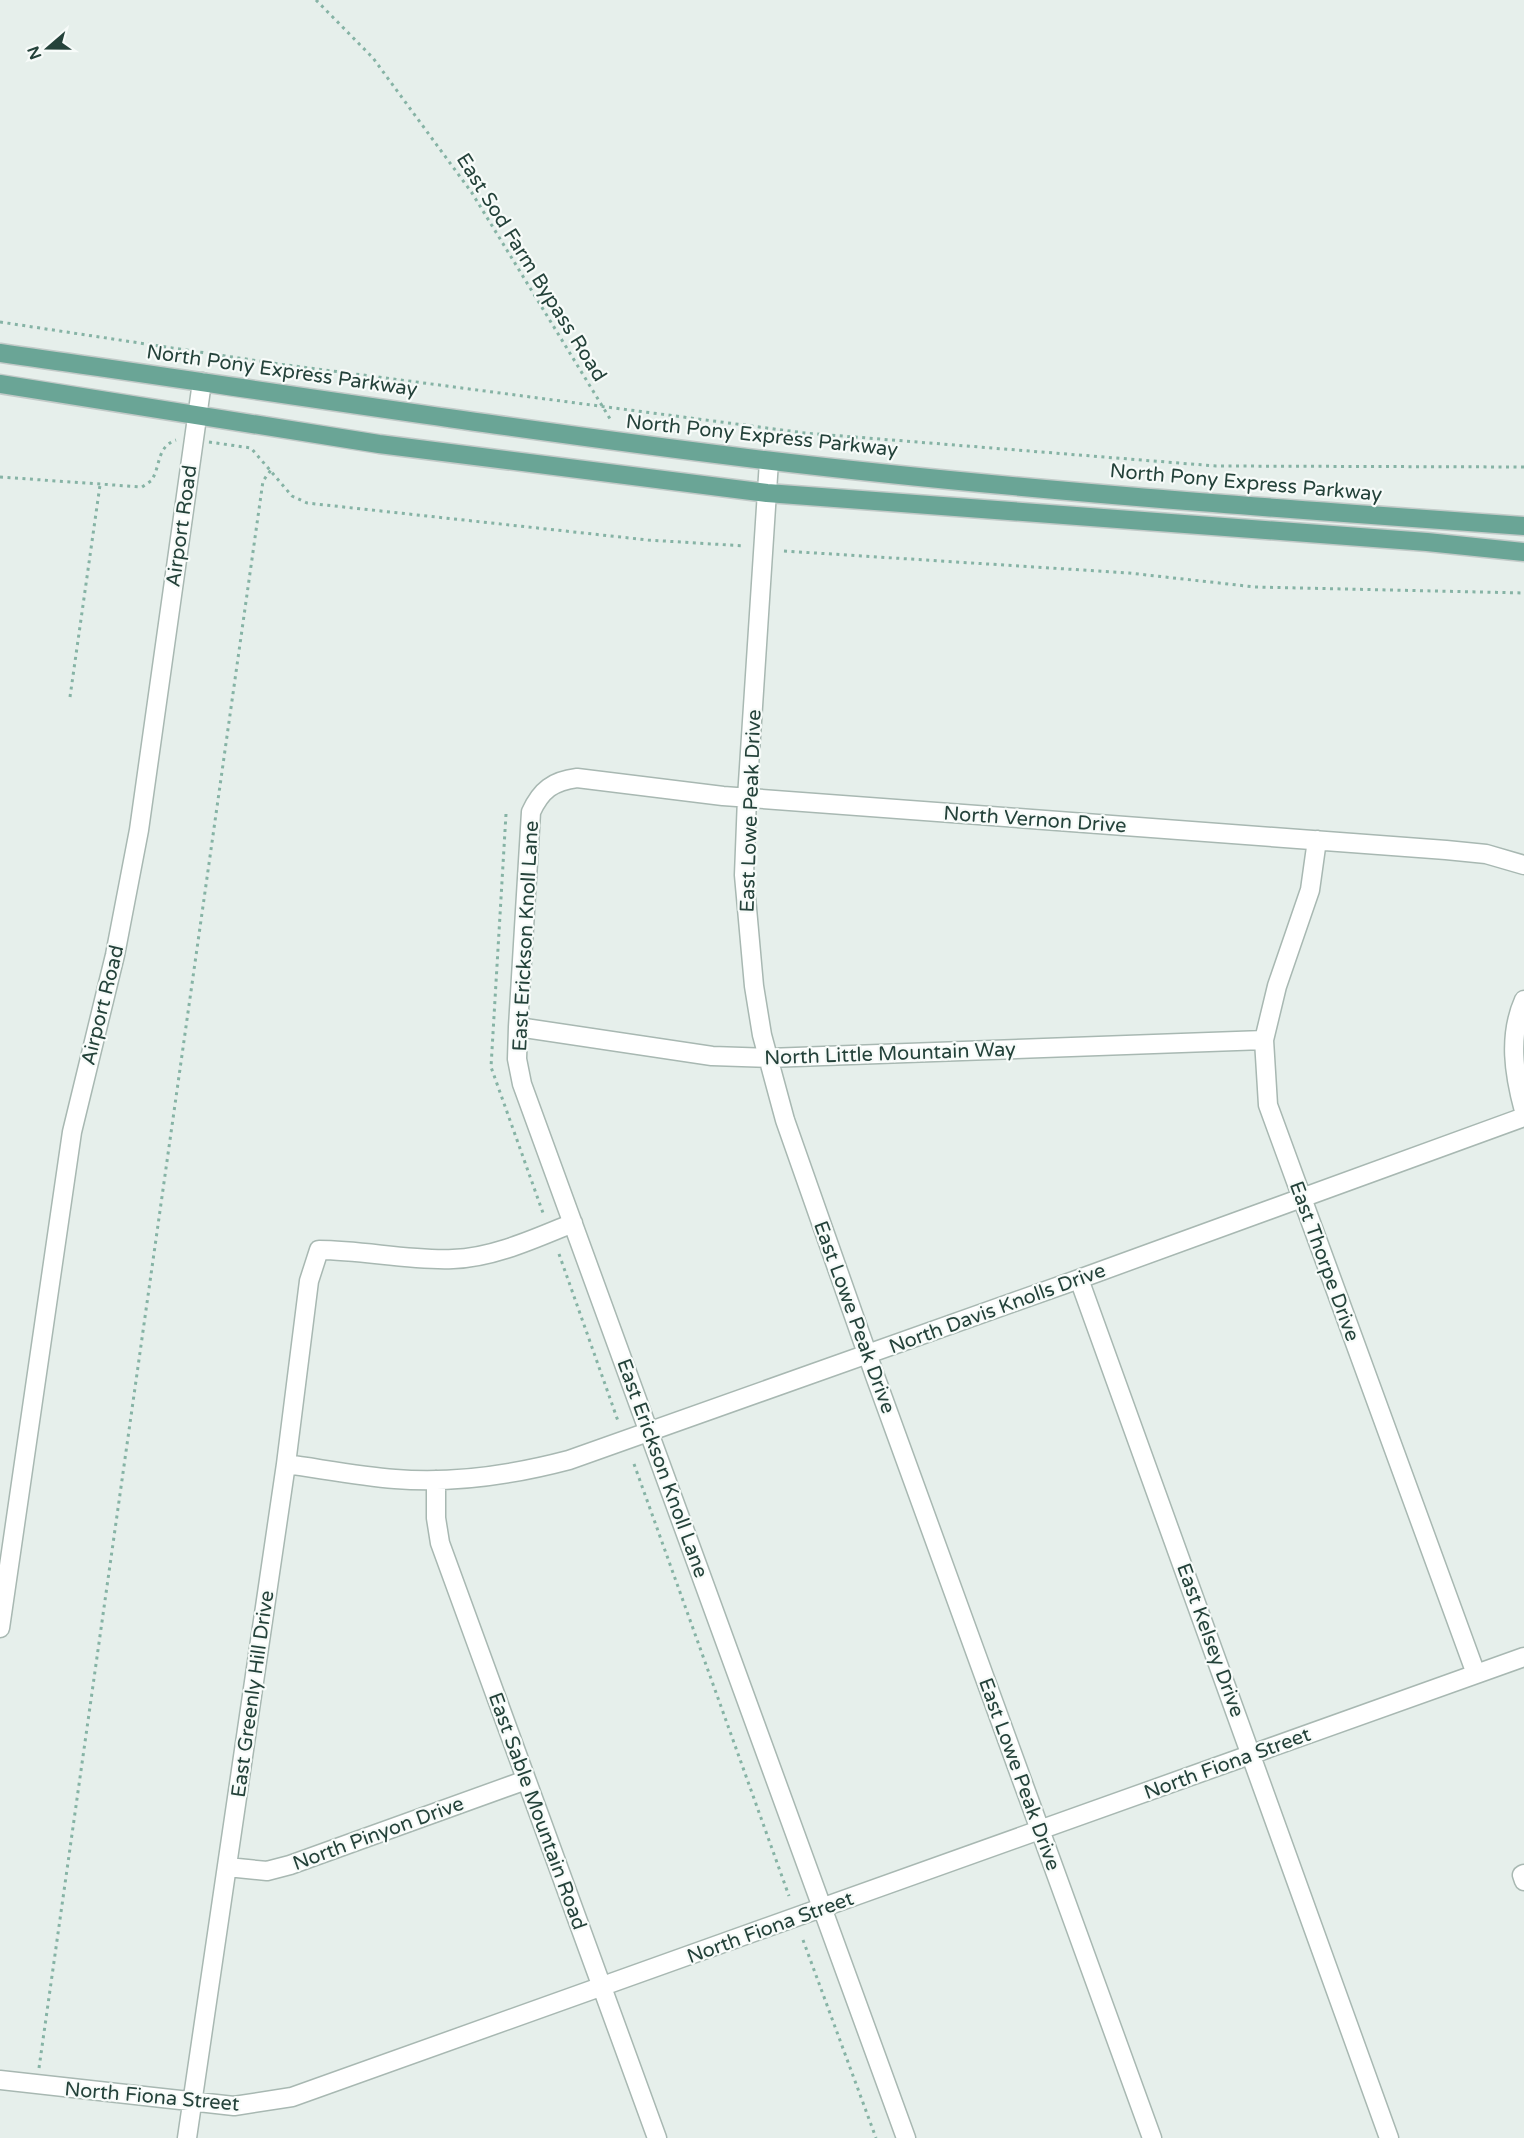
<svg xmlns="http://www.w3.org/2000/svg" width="1524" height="2138" font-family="'Varela Round',sans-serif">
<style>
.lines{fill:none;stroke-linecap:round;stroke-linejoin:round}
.minor-casing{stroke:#a8b8b2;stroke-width:21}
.major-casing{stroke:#c2cac8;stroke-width:21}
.path{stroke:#86b3a5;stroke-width:3;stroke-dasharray:3 4.5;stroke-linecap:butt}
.minor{stroke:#fff;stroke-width:18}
.major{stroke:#6aa596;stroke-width:18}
.labels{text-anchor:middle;stroke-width:4.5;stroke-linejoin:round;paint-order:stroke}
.street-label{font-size:20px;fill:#24423a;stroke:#f7fbf9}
</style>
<rect width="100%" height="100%" fill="#e6efeb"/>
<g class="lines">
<defs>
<path id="minor" d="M769 461 747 798 744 875 754 986 762 1035 785 1120 875 1376 1152 2138
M1317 840 1310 890 1277 986 1264 1040 1268 1105 1476 1674
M1524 1000C1508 1036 1514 1074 1524 1111
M518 1027 712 1056 768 1058 1264 1040
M1079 1279 1389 2138
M286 1464C322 1469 359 1476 395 1479 455 1484 512 1475 569 1460L1079 1279 1524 1117
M436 1480V1518L440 1543 657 2138
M0 1628 72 1132 115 955 139 830 202 382
M227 1867 267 1871 290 1865 526 1780
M1524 1874 1522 1875 1524 1881
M0 2080 234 2106 292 2097 1524 1657
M187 2138 286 1464 309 1281 319 1250C364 1250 408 1261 453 1259 493 1258 536 1238 573 1223
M906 2138 522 1084 517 1059 518 1027 531 812C541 790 553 781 577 778L723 796 1446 850 1486 854 1524 865"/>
<path id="major" d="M0 353C254 389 508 429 764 460 1016 490 1270 508 1524 526
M0 384 379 444 767 493 1427 542 1524 552"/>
</defs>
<use href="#minor" class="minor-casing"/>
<use href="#major" class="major-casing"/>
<path class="path" d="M316 0 373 58 472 193 612 422
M0 322 279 364 805 433 1216 466 1524 467
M209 442 251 448 292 496 307 503 648 540 745 546
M0 477 142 487 151 481C161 467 156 447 176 440
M784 551 1129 573 1255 587 1524 593
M70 697 100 485
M506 814 491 1067 543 1213
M559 1254 618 1421
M634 1464 789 1896
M803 1940 876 2138
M39 2068 263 481 271 470"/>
<use href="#minor" class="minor"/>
<use href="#major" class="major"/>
</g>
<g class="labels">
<g class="street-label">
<text transform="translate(532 267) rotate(58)" y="7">East Sod Farm Bypass Road</text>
<text transform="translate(282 370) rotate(8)" y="7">North Pony Express Parkway</text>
<text transform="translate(762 435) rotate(6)" y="7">North Pony Express Parkway</text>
<text transform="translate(1246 482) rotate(5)" y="7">North Pony Express Parkway</text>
<text transform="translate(181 526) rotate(-82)" y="7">Airport Road</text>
<text transform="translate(750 811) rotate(-88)" y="7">East Lowe Peak Drive</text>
<text transform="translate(1035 819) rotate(4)" y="7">North Vernon Drive</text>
<text transform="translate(525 936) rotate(-87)" y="7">East Erickson Knoll Lane</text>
<text transform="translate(102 1005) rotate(-76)" y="7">Airport Road</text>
<text transform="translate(890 1053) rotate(-2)" y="7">North Little Mountain Way</text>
<text transform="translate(1325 1261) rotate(70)" y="7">East Thorpe Drive</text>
<text transform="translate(997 1308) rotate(-20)" y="7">North Davis Knolls Drive</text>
<text transform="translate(855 1317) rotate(70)" y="7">East Lowe Peak Drive</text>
<text transform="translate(663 1468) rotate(70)" y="7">East Erickson Knoll Lane</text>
<text transform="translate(1211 1640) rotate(70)" y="7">East Kelsey Drive</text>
<text transform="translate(252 1694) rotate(-82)" y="7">East Greenly Hill Drive</text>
<text transform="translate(1227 1763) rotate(-20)" y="7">North Fiona Street</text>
<text transform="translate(1020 1774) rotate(70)" y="7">East Lowe Peak Drive</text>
<text transform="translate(538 1811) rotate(70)" y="7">East Sable Mountain Road</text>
<text transform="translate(378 1833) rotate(-20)" y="7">North Pinyon Drive</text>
<text transform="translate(770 1927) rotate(-20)" y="7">North Fiona Street</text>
<text transform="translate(152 2096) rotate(5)" y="7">North Fiona Street</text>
</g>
</g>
<g transform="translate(48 48) rotate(250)" stroke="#f7fbf9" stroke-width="4.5" paint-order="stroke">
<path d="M0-4.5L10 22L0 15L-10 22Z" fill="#24423a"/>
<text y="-9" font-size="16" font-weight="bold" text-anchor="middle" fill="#24423a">N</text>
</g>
</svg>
